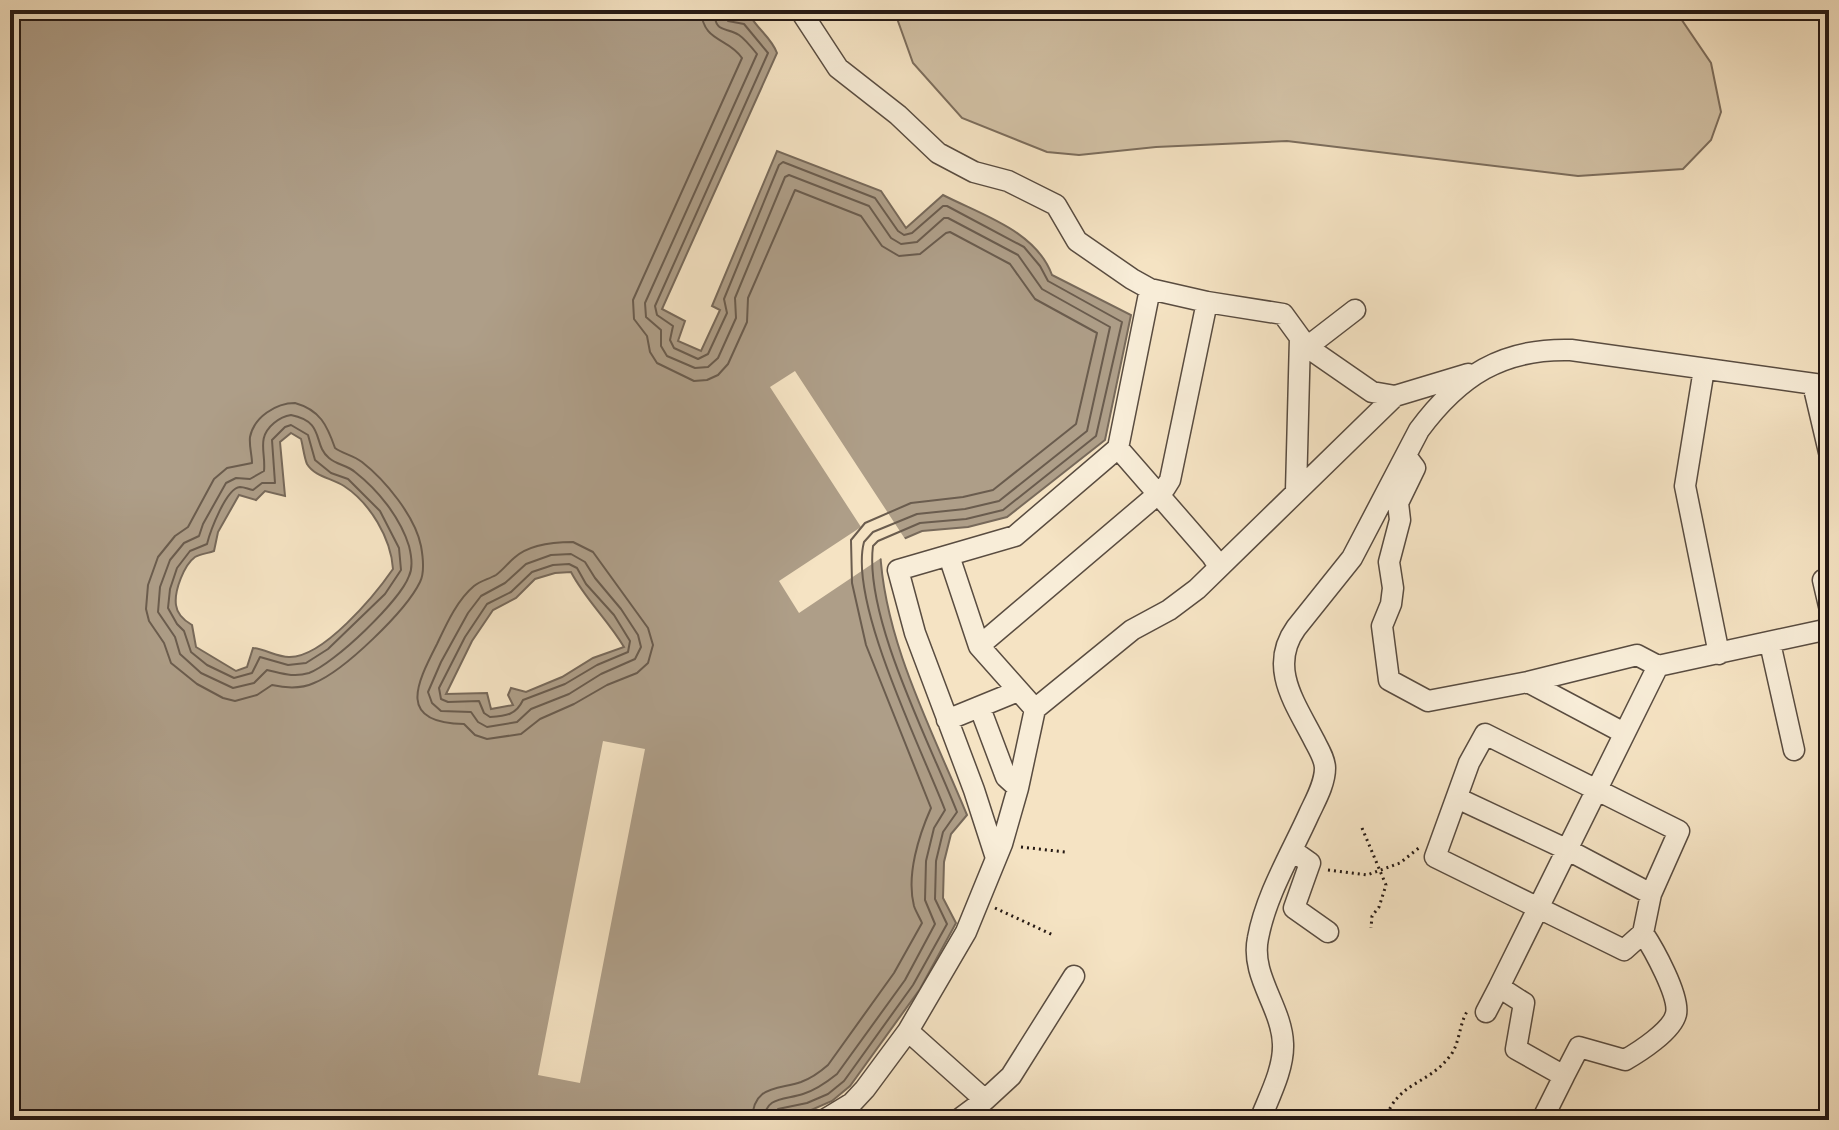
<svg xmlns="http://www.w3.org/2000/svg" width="1839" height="1130" font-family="'EB Garamond',serif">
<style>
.green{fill:#d2c1a5;stroke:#7c6d5c;stroke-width:2}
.water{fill:#ae9e88;stroke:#77695a;stroke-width:2;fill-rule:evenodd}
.pier{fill:#f5e3c3}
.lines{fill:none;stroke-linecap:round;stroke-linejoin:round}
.shore{stroke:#6a5c4e;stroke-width:2}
.minor-casing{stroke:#594c40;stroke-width:23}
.path{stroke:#251914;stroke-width:3;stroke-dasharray:2 4;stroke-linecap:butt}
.minor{stroke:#f8edd8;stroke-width:20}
</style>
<rect width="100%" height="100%" fill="#f5e3c3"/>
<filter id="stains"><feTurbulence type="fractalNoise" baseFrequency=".0025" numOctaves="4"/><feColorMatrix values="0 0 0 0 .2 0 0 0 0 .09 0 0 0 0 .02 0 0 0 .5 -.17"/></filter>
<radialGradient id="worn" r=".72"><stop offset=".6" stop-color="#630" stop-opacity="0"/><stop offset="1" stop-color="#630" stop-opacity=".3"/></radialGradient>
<path class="green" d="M894 10H1675L1711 63 1721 112 1711 140 1683 169 1578 176 1287 141 1156 147 1079 155 1047 152 962 118 913 63Z"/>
<path class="water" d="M10 10H729L734 16 749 14C757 29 771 37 777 53L662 309 685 321 678 341 701 351 720 310 712 306 777 151 881 191 906 228 943 195C982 215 1036 231 1052 275L1131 315 1105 440 1007 517 968 527 922 531 880 549C884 641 932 730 967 815L951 834 944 862 943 898 956 923 920 989 850 1086 832 1101 809 1111 761 1120H10ZM291 433 301 439C303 446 304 457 307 464 315 477 332 478 344 486 370 503 391 538 393 569 375 595 323 658 289 657 277 657 265 649 253 648L247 667 236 671 196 647 192 625C185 621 177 614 176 605 174 591 184 565 195 557 200 554 209 553 214 551L218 532 239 495 256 500 265 491 285 496 280 442ZM571 572C585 599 608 620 624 647L593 658 562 677 526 692 511 688 508 695 513 705 491 709 487 693 446 694 472 641 493 610 516 598 535 579 555 573Z"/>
<path class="pier" d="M795 371 907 542 884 551 885 562 881 558 799 613 779 581 861 527 770 387Z
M603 741 645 749 580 1083 538 1075Z"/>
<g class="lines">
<path class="shore" d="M701 10C703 43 728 37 742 58L633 300 634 319 647 336 650 352 657 363 694 381 707 380 718 375 728 364 747 322 748 298 795 190 861 216 882 246 899 256 920 254 946 233 950 232 1010 264 1035 299 1097 333 1076 424 993 490 963 497 911 503 865 523 851 540 852 583 866 645 931 808C919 835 906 875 914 906 916 912 920 918 922 923L894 973 828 1065C820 1072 812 1078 801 1082 777 1090 753 1085 752 1120
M714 10C715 35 726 26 739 35 745 39 753 49 757 54L645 303 646 317 661 330V346L667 356 695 368 708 367 718 358 736 318 735 298 785 177 789 175 869 206 891 238 901 244 917 242 944 218H948L1018 255 1042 289 1110 327 1087 431 999 501 965 509 917 514 873 532 864 542C848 602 922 750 945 810L934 828 926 861 925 900 935 924 905 980 837 1074C827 1082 816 1090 803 1094 785 1100 765 1096 764 1120
M724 10 728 21 744 24 768 53 655 306 657 315 673 326 670 340 674 348 698 359 708 354 727 313 724 299 779 165 783 162 875 198 898 231 904 235 912 233 943 206H947L1024 247 1040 266 1048 281 1122 322 1096 436 1003 510 966 519 920 523 878 541 873 546C864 618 930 743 957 812L943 832 936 861 935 899 947 924 913 985 844 1081 828 1094 807 1103 778 1109 774 1120
M295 403C320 410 327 425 335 448 343 454 353 455 362 462 385 480 415 516 421 546 423 557 425 572 420 582 406 611 344 671 314 683 301 689 285 688 272 685L257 695 235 701 223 698 197 684 171 663 164 643 149 621 146 609 148 585 158 557 175 536 188 527 214 479 227 468 252 463C252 455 249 446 250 437 254 417 276 403 295 403Z
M291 415C326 422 312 444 329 458 337 465 347 465 355 472 378 490 400 517 409 546 411 554 413 568 409 576 400 601 334 664 309 673 293 678 281 673 267 670L254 683 233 688 201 673 180 654 175 637 158 612 160 587 170 560 184 543 199 536 203 524 226 483 236 478 250 479 264 471C266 452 256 438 274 423 280 418 284 416 291 415Z
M291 425 308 435 315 460 331 473 348 479 380 511 399 548 401 570 385 594 328 649 306 663 288 665 260 657 252 673 234 678 207 665 191 652 184 631 177 624 168 608 170 589 177 568 190 551 207 544C210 532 226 488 240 487 244 487 248 489 253 490L262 483H275L272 440 285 427Z
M573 542 593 552 648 628 653 645 648 663 637 673 607 685 574 704 540 719 521 734 487 739 475 735 464 724C397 723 416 685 437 644 446 625 457 600 474 586 480 581 489 579 496 575 503 570 508 563 514 558 529 544 554 542 573 542Z
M571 554 585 562 595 578 621 609 638 635 641 647 635 659 601 674 569 694 531 709 517 722 487 727 478 722 471 712 441 711 432 703 428 692 441 662 468 613 481 596 505 583 526 564 551 555Z
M569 564 577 568 586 584 614 615 630 641 628 652 597 665 565 684 523 700C516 715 506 716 490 717L484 713 479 701 448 702 441 699 439 688 465 637 487 604 511 592 532 572 553 565Z"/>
<defs>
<path id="minor" d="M800 10 838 68 898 115 938 153 974 172 1008 181 1056 205 1077 241 1132 279 1150 289 1207 302 1283 314 1307 347 1372 392 1395 396 1468 374
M1307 347 1355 310
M1704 369 1685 486 1719 654
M1813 384 1829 452
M1118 448 1212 556 1219 567
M1406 456 1415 468 1398 503 1400 520 1389 562 1393 588 1391 604 1382 626 1389 680 1428 701 1528 682 1637 655 1658 666 1829 629
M1296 491 1300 338
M949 556 979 646 1035 709
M1823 580 1829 606
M1770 643 1794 750
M979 646 1165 488 1170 480 1207 302
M1528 682 1624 733
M980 708 1006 777 1018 788
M947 720 1018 691
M1485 734 1679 831 1651 894 1643 933 1624 950 1435 857 1469 763Z
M1457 798 1568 850 1651 894
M1293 851 1310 863 1294 908 1328 932
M996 858 974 790 915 633 898 570 1015 536 1118 448 1150 289
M1643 933C1653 948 1680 996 1676 1014 1672 1031 1639 1052 1625 1060L1579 1047 1564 1076 1516 1049 1524 1003 1499 987 1658 666
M1486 1012 1499 987
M908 1031 985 1100 1011 1076 1074 976
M824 1120 852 1103 865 1089 908 1031 966 932 1002 844 1018 788 1035 709 1132 630 1169 610 1197 589 1395 396
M958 1120 985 1100
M1260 1120C1269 1097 1284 1069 1283 1044 1282 1007 1250 976 1258 938 1266 895 1291 854 1309 814 1315 801 1325 784 1325 768 1325 759 1318 748 1314 740 1295 703 1268 667 1296 628L1352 558 1419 430C1459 376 1502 348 1571 350L1829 386
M1542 1120 1564 1076"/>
</defs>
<use href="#minor" class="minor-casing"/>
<path class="path" d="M1362 828 1386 885 1379 907 1372 916 1371 928
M1021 847 1065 852
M1328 870 1367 875 1400 863 1420 847
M995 908 1053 935
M1385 1120C1398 1081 1427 1086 1450 1056 1460 1044 1459 1023 1468 1010"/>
<use href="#minor" class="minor"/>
</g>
<rect width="1839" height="1130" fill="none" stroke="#f5e3c3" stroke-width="40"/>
<rect x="12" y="12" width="1815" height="1106" fill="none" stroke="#251914" stroke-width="4"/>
<rect x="20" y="20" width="1799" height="1090" fill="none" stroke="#251914" stroke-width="2"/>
<rect width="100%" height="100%" filter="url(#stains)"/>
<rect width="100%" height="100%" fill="url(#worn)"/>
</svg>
